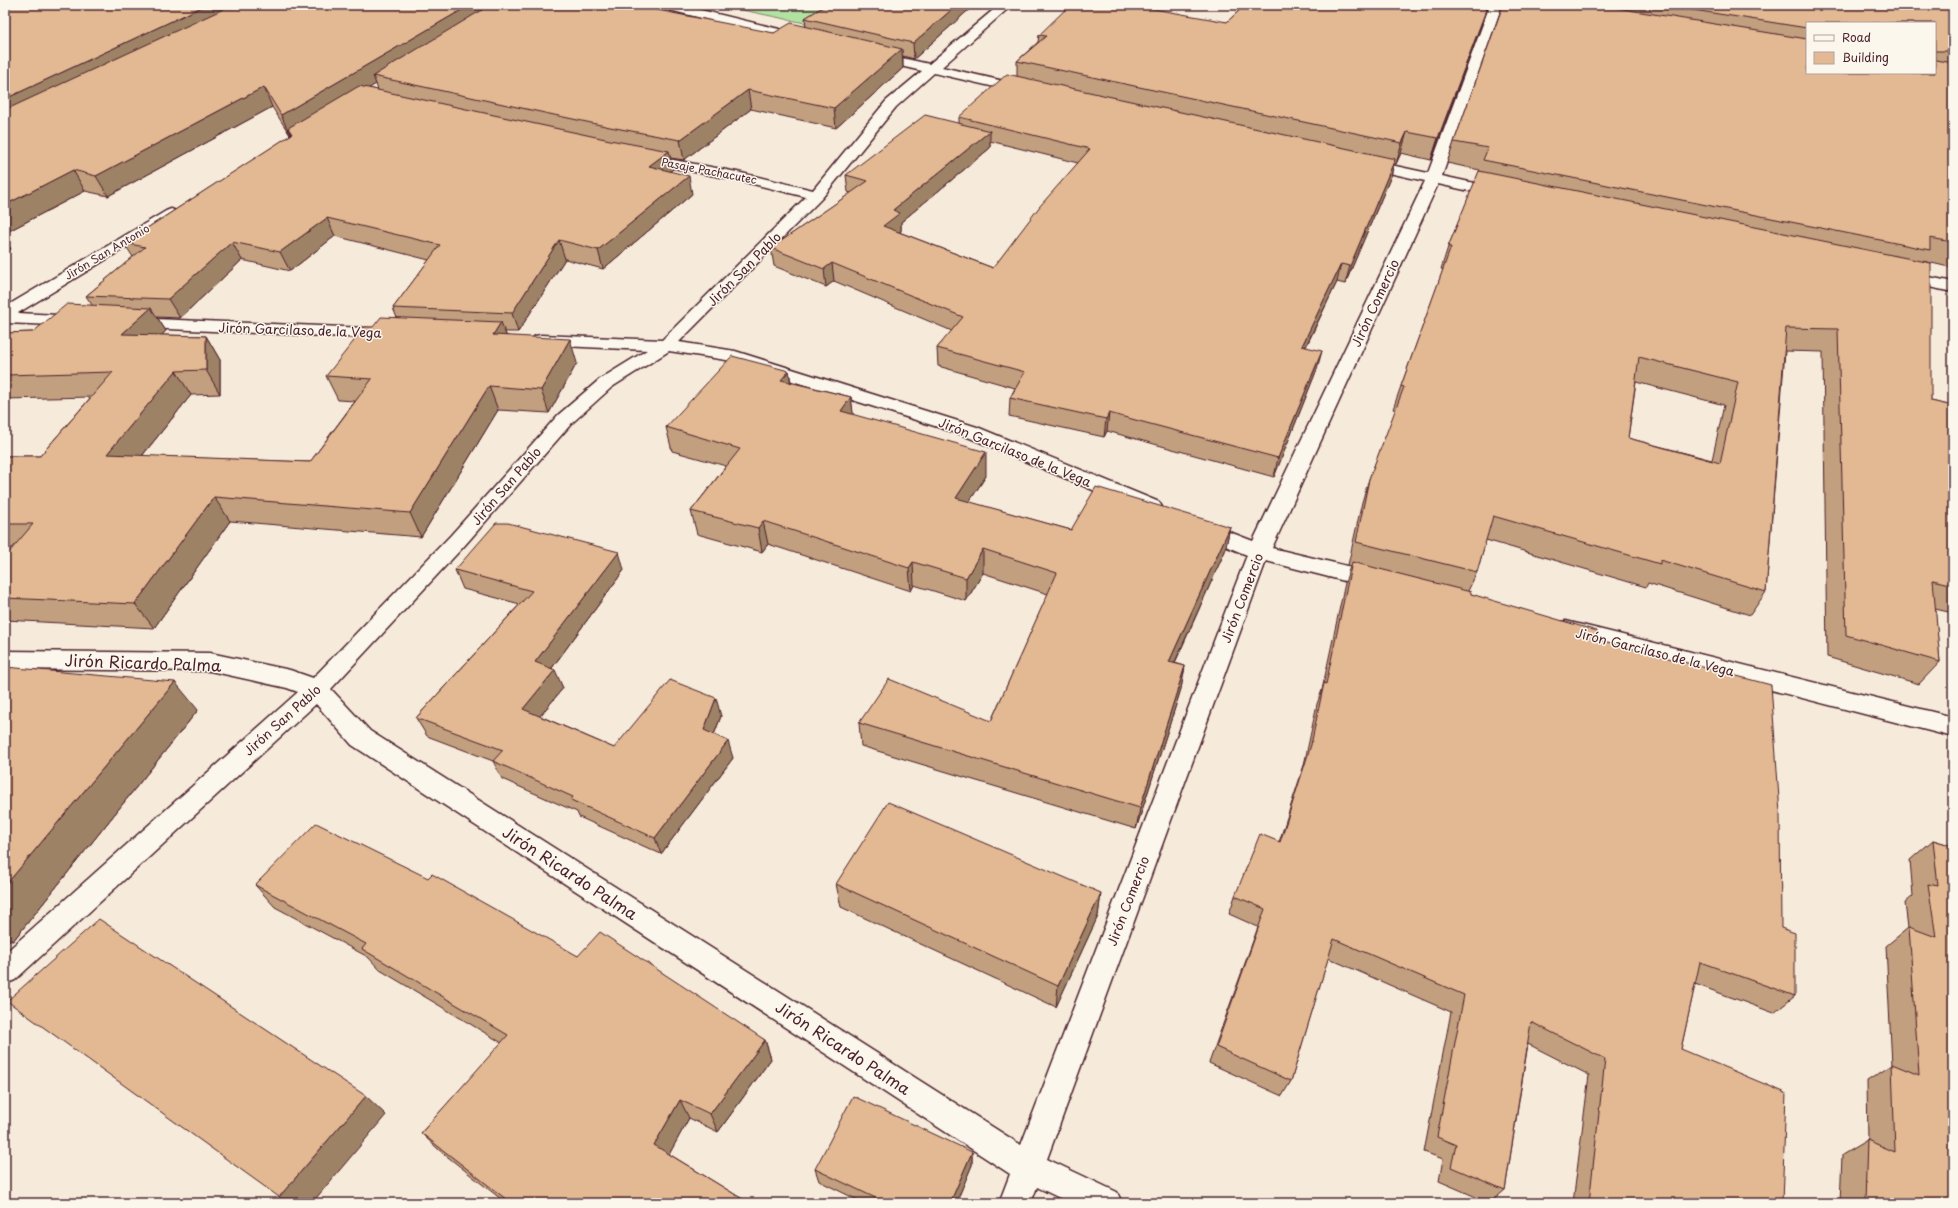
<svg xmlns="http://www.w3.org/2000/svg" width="1958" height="1208" font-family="'Playpen Sans',sans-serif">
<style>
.green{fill:#b2e2a2;stroke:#7e8066}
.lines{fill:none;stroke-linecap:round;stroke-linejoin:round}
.minor-casing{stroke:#4a1f2b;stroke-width:3}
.minor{fill:#fbf7ec;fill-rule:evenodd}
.wall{fill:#c29f7e;stroke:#4a1f2b;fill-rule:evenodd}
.shaded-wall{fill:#9e8266;stroke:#4a1f2b}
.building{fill:#e2b992;stroke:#4a1f2b;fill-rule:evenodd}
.labels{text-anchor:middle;stroke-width:3;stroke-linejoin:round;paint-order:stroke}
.far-street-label{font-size:11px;fill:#4a1f2b;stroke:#fbf7ec}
.street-label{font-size:13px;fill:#4a1f2b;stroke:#fbf7ec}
.near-street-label{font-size:16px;fill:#4a1f2b;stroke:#fbf7ec}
</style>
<rect width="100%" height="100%" fill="#f6ebda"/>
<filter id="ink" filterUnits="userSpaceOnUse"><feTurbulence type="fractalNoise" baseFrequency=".025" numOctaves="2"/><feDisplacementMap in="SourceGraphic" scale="8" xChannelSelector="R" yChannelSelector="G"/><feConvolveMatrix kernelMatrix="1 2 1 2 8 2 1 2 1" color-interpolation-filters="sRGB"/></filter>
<g filter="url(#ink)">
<path class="green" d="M718 5H832L805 23Z"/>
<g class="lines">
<defs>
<path id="minor" d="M659 5H680L808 36 810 39 804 43 661 8Z
M999 5H1012L942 67 1030 87 1032 90 1030 93 1025 94 934 73 896 107 822 198 679 342 735 351 977 427 1159 502 1162 507 1159 512 1152 514 1145 512 963 435 726 360 669 351 612 387 572 423 465 545 331 689 370 731 1021 1145 1247 555 1194 533 1191 528 1194 523 1201 521 1253 541 1425 181 1358 166 1356 163 1358 160 1363 159 1428 173 1490 5H1502L1442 176 1506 190 1509 193 1506 196 1501 198 1438 184 1272 548 1376 573 1384 575 1387 581 1384 587 1376 589 1266 561 1047 1159 1117 1192 1122 1203H1070L1037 1187 1031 1203H999L1010 1174 352 745 316 704 15 980 5 984V953L298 692 287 688 210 671 5 669V651L210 653 290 670 313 678 451 535 558 415 600 379 647 350 541 345 535 344 532 340 535 336 541 335 662 340 806 197 737 180 642 162 637 161 635 158 637 155 642 154 737 172 813 190 886 101 922 71 870 59 869 56 870 53 875 52 929 64Z
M171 209 176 211 179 214 176 217 18 313 79 316 85 317 88 321 85 325 79 326 5 323V307L166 211Z
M1901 271 1953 282V292L1895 280 1893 276 1895 272Z
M131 318 390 329 396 330 399 334 396 338 390 339 125 327 122 323 125 319Z
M1566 621 1953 717V737L1558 635 1555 629 1558 623Z"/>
</defs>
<use href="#minor" class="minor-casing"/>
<use href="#minor" class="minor"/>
</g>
<path class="wall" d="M5 5 774 33 806 26 805 18 826 5H974L914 59 903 56V68L836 128 751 109 684 160 670 158 673 169 670 171 692 194 603 269 565 259 518 332H505L506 335 577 363 549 413 498 410 421 537 230 521 154 628 5 620V557L13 548H5V456H40L91 397 5 399V333L33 332 92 305 86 296 133 257 124 243 291 135H290L272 107 108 196 85 191 5 233ZM376 84 378 90 368 88ZM335 236 429 260 393 308 397 318 326 376 338 400 355 401 310 462 142 456 191 395 220 394V360L206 336 161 335 166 331 157 317 180 318 242 260 290 271Z
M1245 5H1489L1431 160 1401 153 1396 164H1394L1391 176 1345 284 1337 282 1306 347 1317 369 1274 477 1107 431 1104 437 1009 416 1010 398 1015 388 938 366 937 348 952 331 834 281 826 287 774 266 771 248 851 193 848 192 846 175 959 123V117L1017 76V61L1038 42 1039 35 1227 22ZM990 141 1078 163 993 268 899 232 901 231V222L990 148Z
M1503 5H1953V268L1923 261 1931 401 1953 406V613L1935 609 1940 662 1919 684 1827 657 1823 352 1785 351 1766 592 1750 615 1648 583 1646 587 1486 540 1477 572 1468 591 1471 594 1596 639 1781 928 1795 996 1774 1013 1695 984 1681 1049 1782 1203H1573L1589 1075 1528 1044 1505 1190 1490 1203 1439 1181 1443 1159 1424 1152 1451 1012 1328 958 1291 1081 1282 1096 1209 1063 1258 927 1229 914 1235 896 1279 842 1304 765 1317 704 1322 690 1345 583 1350 566 1348 565 1362 502 1369 479 1396 410 1393 409 1401 386 1443 270 1441 269 1448 247 1480 170 1447 163 1454 142ZM1807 23H1935V73H1807ZM1636 382 1724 405 1712 460 1628 438Z
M789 371 791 382 851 397 853 415 986 476 969 502 1071 530 1230 527 1225 551 1175 663 1185 666 1181 689 1136 829 861 746 859 723 991 721 1048 594 983 573 966 601 914 585 911 591 768 544 762 552 697 534 691 511 726 466 672 451 666 427Z
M455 570H624L552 668 563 688 540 716 614 748 721 716 714 735 733 758 661 854 579 817 577 812 502 779 493 761 427 736 416 718 520 604 463 589Z
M5 667 198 710 13 941 5 940Z
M1933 840 1953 846V1203H1840L1842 1155 1867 1140H1868L1867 1081 1892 1065 1886 946 1908 928 1905 903 1913 896 1910 860Z
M836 884 1101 893 1098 916 1056 1007 841 907Z
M255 885 578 956 765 1040 771 1059 718 1132 689 1118 669 1154 749 1203H506L439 1150 421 1133 502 1043 380 970 368 957 275 907Z
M972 1152V1165L956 1203H864L819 1181 815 1169Z"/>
<path class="shaded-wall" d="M206 5H253L5 124V99Z
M470 5H507L373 76 376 84 292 134 288 128 291 134 290 135 281 115Z
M957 5H974L914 59 913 43Z
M1488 5H1489L1431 160 1438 138Z
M902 49 903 68 836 128 834 108Z
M264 87 272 107 108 196 96 176Z
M748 90 751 109 684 160 680 140Z
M990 131V148L901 222V231L884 243 883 226 893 210Z
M1407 132 1401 153 1396 164 1402 143Z
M669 151 673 169 653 185 649 166Z
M1395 159 1391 176 1345 284 1350 266Z
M73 170 85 191 5 233V205Z
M689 176 692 194 603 269 598 250Z
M327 218 335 236 290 271 280 252Z
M5 240 11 249 5 253Z
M559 240 565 259 518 332 512 313Z
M232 242 242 260 180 318 168 299Z
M832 263 834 281 826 287 824 269Z
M1341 264 1337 282 1297 364 1302 346Z
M151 308 166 331 137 358 122 334Z
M501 322 510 346 493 335Z
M206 336 220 360V394L206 370Z
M570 339 577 363 549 413 541 390Z
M1322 351 1317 369 1274 477 1278 458Z
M176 371 191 395 124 478 107 454Z
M789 371 792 394 781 380Z
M489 386 498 410 421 537 410 513Z
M851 397 854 420 841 411Z
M1109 413 1107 431 1104 437 1106 419Z
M986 452V476L956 522V498Z
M214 497 230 521 154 628 135 604Z
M763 521 768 544 762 552 758 528Z
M1230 527 1225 551 1165 684 1169 662Z
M983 549V573L966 601V578Z
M619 552 624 570 543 680 535 662Z
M913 562 914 585 911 591 909 568Z
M1185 666 1181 689 1136 829 1140 808Z
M555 670 563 688 532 726 523 709Z
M175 682 198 710 13 941 5 936V886Z
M716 698 721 716 709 748 704 730Z
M728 741 733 758 661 854 655 838Z
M1101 893 1098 916 1056 1007 1058 986Z
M765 1040 771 1059 718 1132 710 1114Z
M366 1096 386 1115 312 1203H288L279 1197Z
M680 1100 689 1118 665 1162 654 1145Z
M972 1152V1165L956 1203H950Z"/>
<path class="building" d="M5 5H206L5 99Z
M232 5H470L281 115 264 87 96 176 73 170 5 205V110Z
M490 5H632L774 33 791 23 902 49 834 108 748 90 680 140 610 127 373 76Z
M826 5H957L913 43 805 18Z
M1070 5H1131L1227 22 1245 5H1488L1438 138 1407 132 1402 143 1017 61 1046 36 1039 35Z
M1503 5H1598L1807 39V73H1935V60L1953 63V242L1930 238V250L1483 160 1488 148 1454 142Z
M1662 5H1953V52L1947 51H1935V23H1807V28Z
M1007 74 1395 159 1350 266 1341 264 1302 346 1322 351 1278 458 1109 413 1106 419 1010 398 1025 372 937 348 963 317 832 263 824 269 771 248 868 181 846 175 925 115 990 131 893 210 900 213 883 226 993 268 1040 206 1090 149 959 117Z
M359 86 610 140 669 151 649 166 689 176 598 250 559 240 512 313 393 308 440 245 327 218 280 252 232 242 168 299 86 296 145 247 124 243 292 134 288 128Z
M1479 171 1931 263V401L1953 406V585L1933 580 1940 662 1846 635 1838 329 1786 328 1766 592 1660 560V564L1493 516 1477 572 1356 542 1369 479 1404 387 1401 386 1451 247H1448ZM1639 357 1738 382 1720 463 1628 438Z
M67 304 151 308 122 334 206 336V370L176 371 107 454 310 462 372 379 326 376 365 327H373L381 317 501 322 493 335 570 339 541 390 489 386 410 513 214 497 135 604 5 598V557L33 524H5V456H40L113 372 5 375V333L33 332Z
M732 356 789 371 781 380 851 397 841 411 986 452 956 498 1071 530 1096 487 1230 527 1169 662 1185 666 1140 808 859 723 889 679 991 721 1057 573 983 549 966 578 913 562 909 568 763 521 758 528 691 511 740 449 666 427Z
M496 523H508L619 552 535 662 555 670 523 709 614 748 670 680 716 698 704 730 728 741 655 838 571 800 573 797 493 761 503 750 416 718 532 591 455 570Z
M1352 562 1471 592V594L1597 631 1596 639 1771 685 1780 813 1781 928 1795 933V996L1700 962 1681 1049 1786 1093 1782 1203H1589L1605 1059 1531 1022 1505 1190 1451 1167 1456 1145 1437 1137 1464 995 1334 939 1291 1081 1216 1047 1265 909 1235 896 1260 834 1280 842 1311 745 1324 683 1326 684Z
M5 667 175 682 5 886Z
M888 802 1101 893 1058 986 836 884Z
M316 823 428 878 432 874 578 956 600 932 765 1040 710 1114 680 1100 654 1145 749 1203H511L421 1133 508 1035 362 949 366 944 255 885Z
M1933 840 1953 846V1203H1865L1867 1140 1895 1152 1892 1064 1919 1075 1909 927 1936 937 1928 884 1938 886Z
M99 919 366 1096 279 1197 7 1001Z
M853 1096 972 1152 950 1203H886L815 1169Z"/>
</g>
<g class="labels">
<g class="far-street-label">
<text transform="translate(709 171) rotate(11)" y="4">Pasaje Pachacutec</text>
<text transform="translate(107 252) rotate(-31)" y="4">Jirón San Antonio</text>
</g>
<g class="street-label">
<text transform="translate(744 269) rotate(-45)" y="5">Jirón San Pablo</text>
<text transform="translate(1375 303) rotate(-65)" y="5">Jirón Comercio</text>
<text transform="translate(300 330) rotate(2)" y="5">Jirón Garcilaso de la Vega</text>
<text transform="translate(1015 452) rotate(22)" y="5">Jirón Garcilaso de la Vega</text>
<text transform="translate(506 486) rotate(-49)" y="5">Jirón San Pablo</text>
<text transform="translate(1242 598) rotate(-69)" y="5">Jirón Comercio</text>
<text transform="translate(1655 652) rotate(14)" y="5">Jirón Garcilaso de la Vega</text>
<text transform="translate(282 720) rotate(-42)" y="5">Jirón San Pablo</text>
<text transform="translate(1128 901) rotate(-69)" y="5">Jirón Comercio</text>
</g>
<g class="near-street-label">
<text transform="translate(143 663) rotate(2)" y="6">Jirón Ricardo Palma</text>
<text transform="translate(570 873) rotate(33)" y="6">Jirón Ricardo Palma</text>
<text transform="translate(843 1048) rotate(33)" y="6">Jirón Ricardo Palma</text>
</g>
</g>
<rect width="1958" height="1208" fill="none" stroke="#fbf7ec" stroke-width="20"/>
<rect x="10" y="10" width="1938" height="1188" fill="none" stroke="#4a1f2b" stroke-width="1.5" filter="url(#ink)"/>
<rect x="1806" y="22" width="130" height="52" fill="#fbf7ec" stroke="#b4a19f"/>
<rect x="1814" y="35" width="20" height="6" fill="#fbf7ec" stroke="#b4a19f"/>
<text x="1842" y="42" font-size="12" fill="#4a1f2b">Road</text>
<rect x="1814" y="52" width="20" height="12" fill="#e2b992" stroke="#b4a19f"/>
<text x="1842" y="62" font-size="12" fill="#4a1f2b">Building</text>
</svg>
